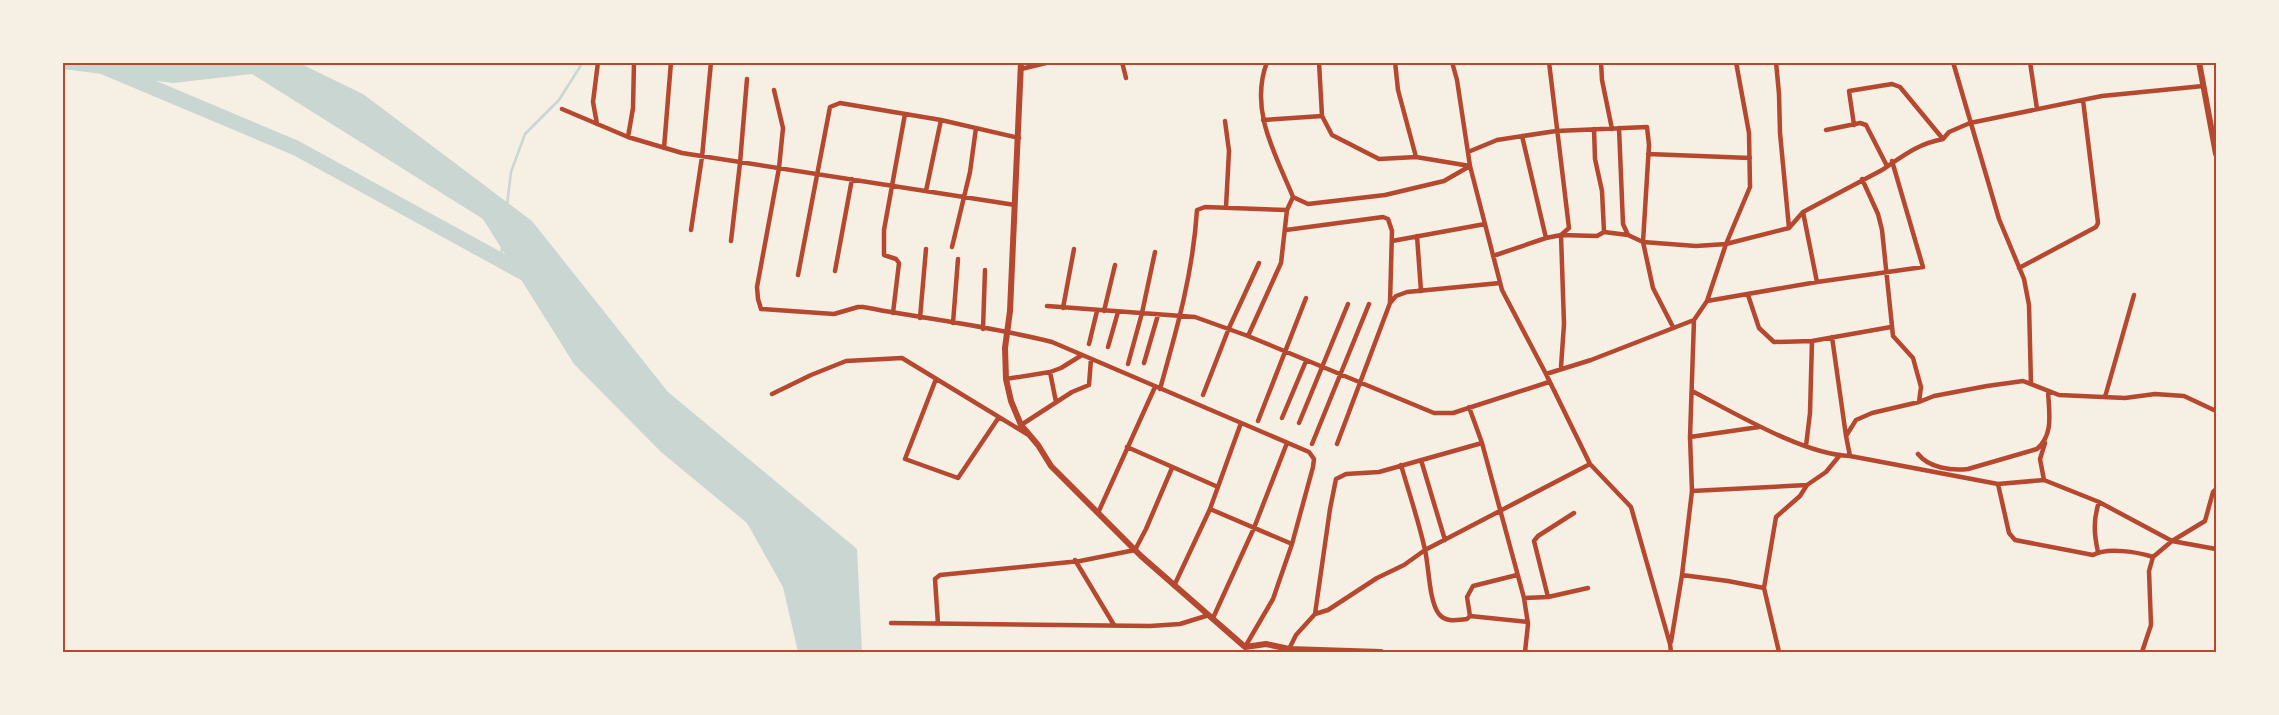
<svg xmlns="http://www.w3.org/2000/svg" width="2279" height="715" font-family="'Public Sans',sans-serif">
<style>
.water{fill:#c9d6d2}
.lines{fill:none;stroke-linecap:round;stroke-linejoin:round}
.stream{stroke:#c9d6d2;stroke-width:2.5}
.river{stroke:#c9d6d2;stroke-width:15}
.minor{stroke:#b5482f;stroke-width:4.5}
.secondary{stroke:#b5482f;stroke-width:6}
.neatline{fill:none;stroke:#b5482f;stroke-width:2}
</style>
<rect width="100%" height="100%" fill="#f6efe4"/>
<path class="water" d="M63 62 299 63 363 94 532 221 668 392 857 549 862 652H798L783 587 747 523 661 452 574 364 483 219 252 74 173 83 63 69Z"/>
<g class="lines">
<path class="stream" d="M507 205 511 172 525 134 559 100 583 62
M501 260 502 247"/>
<path class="river" d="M92 62 296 148 531 277"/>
<path class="minor" d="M1122 62 1126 78
M1319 62 1322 116
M1395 62 1398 90 1416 157
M1452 62 1457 80 1470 166 1502 290 1546 374 1590 464 1631 507 1670 644 1671 652
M1549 62 1569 228 1561 235 1564 324 1561 367
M1601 62 1602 80 1612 129
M1776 62 1779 94 1780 133 1789 228
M1953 62 1999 219 2024 279 2029 305 2031 384
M2030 62 2037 109
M1021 69 1050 62
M774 90 783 128 779 168 757 287 758 299 761 309 834 314 858 307H863C926 319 990 326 1052 342L1309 452 1314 459 1313 467 1292 544 1273 599 1245 647
M562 109 628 137 682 153 1015 205
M1263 120 1322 116 1332 135 1379 159 1416 157 1470 166 1444 181 1385 195 1308 204 1293 197
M1225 121 1229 151 1226 207
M597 124 593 102 598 62
M1854 125 1849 91 1892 84 1900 87 1943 139
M1619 128 1623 224 1628 235
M1594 129 1595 159 1602 191 1604 232
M1826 130 1860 123 1866 125 1887 166
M1522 136 1546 238
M628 137 633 108 634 62
M664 148 671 62
M1468 152 1497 140 1556 131 1647 127 1649 145 1643 242 1653 288 1673 327
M1648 154 1750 158
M1862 179 1878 214 1882 230 1893 336 1913 358 1921 387 1919 402
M926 191 941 120
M1803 212 1817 282
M691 230 702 157 711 62
M1286 230 1383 217 1388 219 1392 231 1390 303
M1417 236 1421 291
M731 241 740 163 747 79
M1392 241 1485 224
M952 247 970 172 976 128
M1493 256 1546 238 1561 235 1597 236 1604 232 1628 235 1643 242 1696 246 1726 244 1789 228 1803 212 1882 170C1903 156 1917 144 1943 139L1949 132 1970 123 2102 96 2203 86
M2019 268 2096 227 2098 223 2083 100
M835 271 852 179
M798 275 830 107 840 103 941 120 1019 138
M1748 295 1759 328 1774 342 1812 341 1891 327
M1707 301 1817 282 1923 267 1892 161
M1047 306 1195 317 1248 336 1281 263 1287 210 1293 197C1275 153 1249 110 1267 62
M1063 308 1074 249
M1104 311 1115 265
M893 313 899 263 896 259 884 255V230L905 114
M920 318 926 249
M953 323 958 259
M983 329 985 270
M1248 336 1434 413H1453L1549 382
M1832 337 1846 436
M1089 344 1097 311
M1108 347 1118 312
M1144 363 1158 315
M1128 364 1142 313 1155 252
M1050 372 1056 402
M1546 374 1591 360 1694 320
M936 379 905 459 958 478 999 417
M1006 379 1050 372 1061 368 1082 355
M1160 389C1177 329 1193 273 1197 210L1205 207 1287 210
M1692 391C1733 412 1804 455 1850 456L1998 484 2044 480 2099 502 2172 541 2216 549
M772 394 811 375 846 361 902 358 1027 434
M1203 395 1229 328 1259 263
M2105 397 2134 295
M1469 407 1482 443 1524 598 1528 624 1525 652
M1282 418 1306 361
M1258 421 1306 298
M1299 423 1348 304
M1021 425 1072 392 1089 385 1091 359
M1690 437 1759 427
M1312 444 1369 304
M1337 444 1390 303 1396 296 1407 292 1500 283
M1806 446 1810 413 1812 341
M1127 447 1218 487
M1918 454C1929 468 1952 471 1968 469L2037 449C2054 434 2049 413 2048 391
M1850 456 1846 436 1856 420 1872 413 1919 402 1934 396 1987 386 2023 381 2059 395 2125 398 2155 394 2184 396 2216 411
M1421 460 1445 540
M1401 465C1409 493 1419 522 1425 550 1429 567 1429 602 1439 614 1446 623 1457 620 1467 619L1470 616 1528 622
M2044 480 2040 459 2045 443
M1998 484 2009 533 2015 540 2093 555C2107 547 2138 552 2153 557
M1692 491 1807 485
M1210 509 1292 544
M1098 513 1155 387
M2098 552C2094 534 2093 520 2099 502
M1075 560 1114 625
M1682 575 1728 581 1764 588
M1174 586 1210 509 1241 423
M1548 597 1534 541 1538 536 1574 513
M1524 598 1548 597 1588 588
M1315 614 1330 509 1336 479 1346 474 1379 472 1482 443
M1470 616 1467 597 1473 586 1517 575
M1213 618 1254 528 1287 443
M891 623 1150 626 1180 624 1209 615
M938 624 935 579 940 575 1080 561 1135 550 1146 529 1172 468
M1671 642 1682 575 1692 491 1690 437 1694 320 1707 301 1726 244 1750 187 1749 133 1736 62
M1291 652 1289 649 1296 635 1315 614 1328 610 1377 578 1404 565 1425 550 1590 464
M1779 652 1764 588 1776 517 1800 496 1807 485 1826 472 1840 455
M2142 652 2151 625 2149 571 2153 557 2172 541 2205 521 2213 492 2216 489"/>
<path class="secondary" d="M1021 62 1010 311 1005 348 1006 379 1011 401 1021 425 1038 445 1051 466 1141 556 1245 647 1266 644 1289 649 1381 652
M2199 62 2216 154"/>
</g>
<rect width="2279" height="715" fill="none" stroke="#f6efe4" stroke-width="128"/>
<rect x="64" y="64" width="2151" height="587" class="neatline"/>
</svg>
